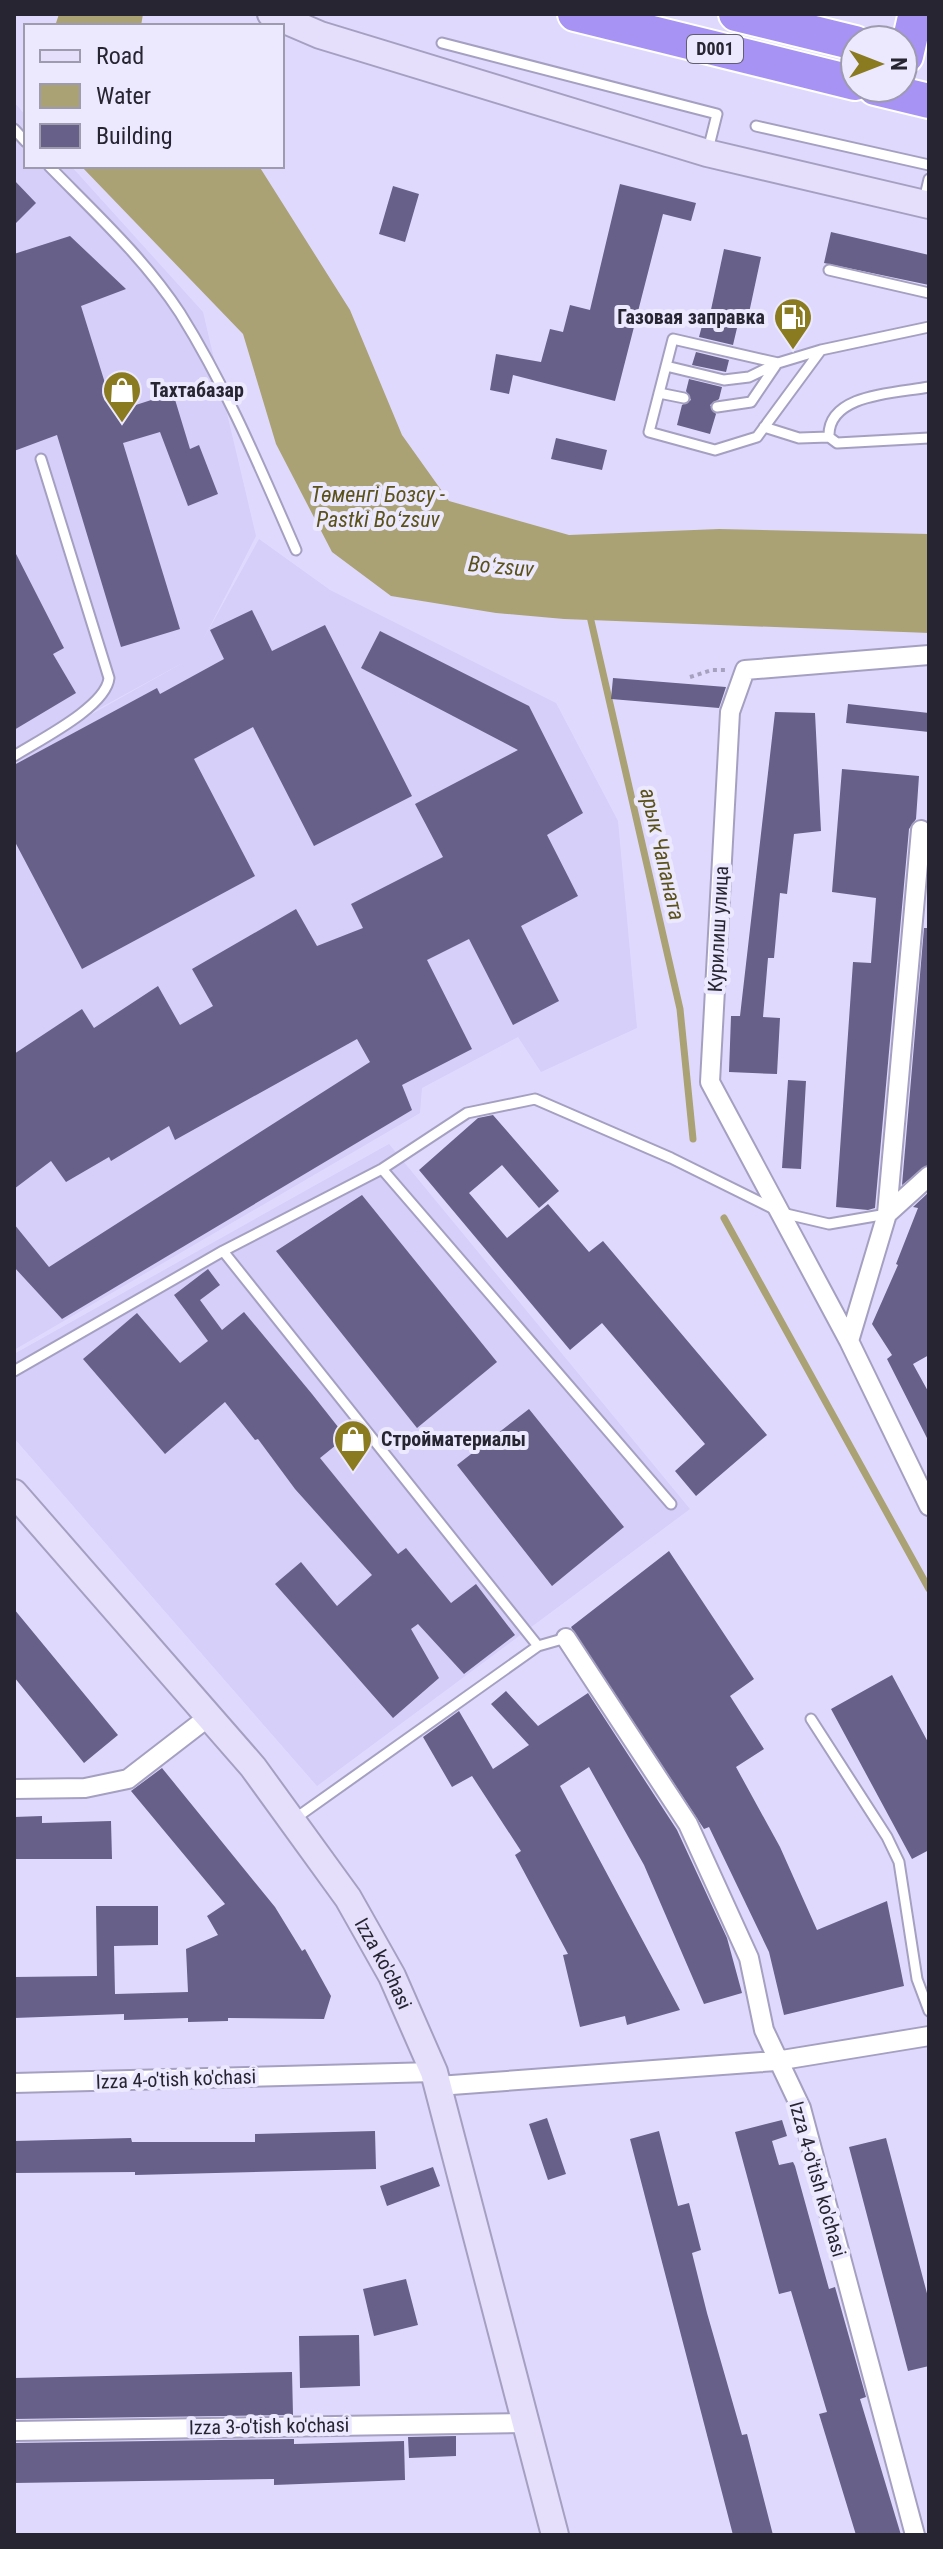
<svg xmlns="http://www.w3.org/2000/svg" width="943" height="2549" font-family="'Roboto Condensed',sans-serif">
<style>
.built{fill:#d5cff9}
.water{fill:#aaa274}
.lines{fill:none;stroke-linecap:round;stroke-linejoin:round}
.stream{stroke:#aaa274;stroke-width:7}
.building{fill:#676088}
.lane-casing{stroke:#a5a0c1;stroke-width:13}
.street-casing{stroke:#a5a0c1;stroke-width:22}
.secondary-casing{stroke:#a5a0c1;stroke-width:30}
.highway-casing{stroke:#fff;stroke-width:38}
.path{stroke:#a6a1be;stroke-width:4;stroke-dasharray:4 4;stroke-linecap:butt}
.lane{stroke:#fff;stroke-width:9}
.street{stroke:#fff;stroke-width:18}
.secondary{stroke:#e5dffb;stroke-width:26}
.highway{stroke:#a793f3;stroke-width:34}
.labels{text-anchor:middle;stroke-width:8;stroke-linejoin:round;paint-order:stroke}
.shield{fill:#ece9ff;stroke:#626070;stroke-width:2}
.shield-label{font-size:18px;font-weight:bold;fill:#272532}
.poi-label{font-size:20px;font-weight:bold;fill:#272532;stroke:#ece9ff;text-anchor:start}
.street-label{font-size:20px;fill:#272532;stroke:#ece9ff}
.water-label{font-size:22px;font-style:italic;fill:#5b511a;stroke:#ece9ff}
</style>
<rect width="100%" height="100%" fill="#dfdafd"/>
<path class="built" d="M14 102 26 116V166H71L203 312 256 536 203 640 259 539 330 590 556 703 618 821 637 1028 541 1072 518 1037 422 1088 420 1113 14 1350V758L195 656 14 755Z
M389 1144 690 1509 317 1786 14 1438V1354Z"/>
<path class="water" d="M59 14H143L141 26H55Z
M81 166H259L350 310 402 435 449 501 569 535 719 529 929 534V633L564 619 496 613 391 596 332 552 276 444 243 334Z"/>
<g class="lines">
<path class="stream" d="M589 612 680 1009 693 1139
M724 1218 929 1589"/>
</g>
<path class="building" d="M14 180 36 203 14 225Z
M620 184 696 203 691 221 663 214 615 401 513 375 509 394 490 390 496 354 541 362 550 329 563 332 570 305 590 310Z
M393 186 419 194 405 242 379 234Z
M831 232 929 255V285L824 263Z
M70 236 126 289 81 306 114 412 173 393 190 449 199 445 218 494 188 506 160 432 123 443 180 629 121 647 57 435 14 451V254Z
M724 249 761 257 749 313 741 311 733 345 699 337 704 318 709 319Z
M696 352 729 360 726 372 692 365Z
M689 379 722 387 719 399 710 405 716 414 710 434 677 425 682 405 691 400 686 391Z
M556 438 607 450 602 470 551 459Z
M14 550 64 648 53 654 76 693 14 730Z
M252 610 272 651 325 625 412 796 314 846 253 727 194 759 255 876 82 969 14 840V765L157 688 160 694 224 659 210 630Z
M380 631 529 706 583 813 547 835 578 896 521 926 559 1001 513 1025 469 939 427 960 472 1049 402 1085 412 1110 62 1319 14 1267V1224L49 1267 370 1062 357 1039 175 1140 169 1126 111 1161 109 1157 66 1182 51 1161 14 1189V1054L82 1009 94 1028 158 986 180 1025 213 1006 192 969 296 909 317 946 363 928 351 904 443 857 415 804 518 750 361 668Z
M613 678 726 687 719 708 611 699Z
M848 704 929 713V732L846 723Z
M775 712 815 713 821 831 794 834 787 894 780 893 774 958H768L763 1017 780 1018 777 1074 729 1072 731 1016H740Z
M842 769 919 776 916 819 909 829 875 1208 868 1210 836 1207 853 962 871 963 876 898 832 892Z
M924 928H929V1164L902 1185Z
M788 1080 806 1081 801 1169 782 1168Z
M493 1115 559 1191 539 1208 502 1165 469 1193 507 1238 548 1204 589 1252 603 1241 767 1435 696 1496 675 1471 705 1444 602 1323 570 1350 419 1170 478 1118Z
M929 1192V1355L913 1364 929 1393V1442L887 1359 892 1355 872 1324 898 1265 896 1264 918 1208 913 1207Z
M362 1195 497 1362 417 1428 276 1251Z
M208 1269 220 1285 200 1300 222 1330 244 1312 312 1394 346 1437 320 1458 398 1554 406 1548 451 1603 476 1584 515 1635 464 1674 418 1624 411 1629 439 1678 393 1718 275 1584 301 1562 337 1606 372 1575 295 1489 258 1439 255 1440 225 1402 165 1454 83 1359 137 1313 180 1363 208 1341 174 1295Z
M529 1409 624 1527 552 1586 457 1465Z
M669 1551 754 1679 730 1696 764 1749 736 1767 780 1847 817 1930 887 1901 904 1986 784 2015 769 1952 709 1827 704 1829 571 1627Z
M14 1609 118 1735 84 1763 14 1677Z
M892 1675 929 1744V1850L912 1859 831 1709Z
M506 1691 538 1726 588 1693 677 1830 727 1938 742 1993 704 2004 644 1865 589 1767 560 1786 680 2010 627 2025 625 2016 580 2027 563 1955 568 1954 515 1855 521 1851 472 1776 452 1787 423 1737 459 1711 493 1769 529 1745 491 1704Z
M162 1768 275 1907 302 1951 305 1949 331 1996 324 2019 228 2018V2021L188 2022V2018L124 2020V2014L14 2018V1977L97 1976 96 1906H158V1945L114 1946 115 1994 188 1992 186 1949 218 1935 207 1916 225 1904 131 1791Z
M42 1816V1823L111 1821 112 1859H14V1817Z
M547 2118 566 2174 548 2180 529 2124Z
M782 2120 787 2136 772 2141 779 2165 793 2162 795 2166 829 2289 835 2287 866 2397 860 2399 901 2535H856L819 2414 827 2412 791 2291 779 2294 735 2132Z
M375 2131 376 2169 135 2175V2172L14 2173V2141L131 2138 132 2142H255V2134Z
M659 2131 678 2206 689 2203 701 2250 692 2253 707 2313 742 2435 747 2434 773 2535H733L630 2139Z
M886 2138 929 2301V2366L908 2371 849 2147Z
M433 2167 440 2186 387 2206 380 2186Z
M406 2279 418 2325 374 2336 363 2289Z
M359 2335 360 2386 300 2388 299 2336Z
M292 2372 293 2415 14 2419V2378Z
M456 2436V2456L409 2458 408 2437Z
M294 2439V2444L404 2441 405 2480 274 2485V2479L14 2483V2443Z"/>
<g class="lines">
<defs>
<path id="lane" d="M442 43 717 114 708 150
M756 126 929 165
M14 129 26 142
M49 166C95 213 144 258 180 313 227 388 261 470 296 550
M924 200 929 179
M829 270 929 293
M778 363 673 339 649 432 715 450 757 437 821 350
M666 366 724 380 749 377 778 363 821 350 929 327
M929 387C898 393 827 393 829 437L837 443 929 438
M659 393 684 398
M717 407 751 402 776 365
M764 427 799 438 829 437
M14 756C39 740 106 707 109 678L41 459
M382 1169 671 1504
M223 1251 538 1646
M14 1371 223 1251 382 1169 467 1113 535 1099 671 1158 782 1213 829 1224 887 1214
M811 1719 887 1837 899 1862 917 1979 929 2011
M293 1820 538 1646 566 1638"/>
<path id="street" d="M929 655 745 670 730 712 710 1082 849 1341 929 1506
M887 1214 929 1176
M849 1341 887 1214 921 830
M566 1638 688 1824 749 1958 764 2030 801 2108 915 2535
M14 1789 85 1788 128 1779 211 1715
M14 2083 434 2072
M438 2086 776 2061 929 2036
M14 2431 525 2423"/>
<g id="secondary">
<path d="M271 14 320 35 707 153 929 205"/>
<path id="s1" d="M14 1493 253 1767 348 1898 392 1976 434 2072 555 2535"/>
</g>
<path id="highway" d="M575 14 855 83
M736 14 855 43
M906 56 915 17
M875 88 929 101"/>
</defs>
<use href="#lane" class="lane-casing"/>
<use href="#street" class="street-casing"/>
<use href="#secondary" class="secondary-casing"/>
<use href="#highway" class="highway-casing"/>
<path class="path" d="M690 677 712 670H727"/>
<use href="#lane" class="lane"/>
<use href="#street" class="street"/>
<use href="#secondary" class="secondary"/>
<use href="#highway" class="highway"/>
</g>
<defs>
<symbol id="fuel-pin" viewBox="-11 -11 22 30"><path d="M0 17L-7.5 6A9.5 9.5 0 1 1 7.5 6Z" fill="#8a7b20" stroke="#ece9ff"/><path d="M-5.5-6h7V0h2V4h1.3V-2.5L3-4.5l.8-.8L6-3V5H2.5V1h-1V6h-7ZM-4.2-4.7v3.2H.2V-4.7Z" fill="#fff"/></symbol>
<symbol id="shop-pin" viewBox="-11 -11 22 30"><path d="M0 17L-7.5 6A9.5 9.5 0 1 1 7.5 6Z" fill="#8a7b20" stroke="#ece9ff"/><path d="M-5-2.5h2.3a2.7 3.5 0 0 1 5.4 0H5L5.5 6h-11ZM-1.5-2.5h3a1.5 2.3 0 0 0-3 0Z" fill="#fff"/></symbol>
</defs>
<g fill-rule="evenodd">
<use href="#fuel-pin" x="771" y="295" width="44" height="60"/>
<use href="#shop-pin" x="100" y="368" width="44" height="60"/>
<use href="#shop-pin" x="331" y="1417" width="44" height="60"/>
</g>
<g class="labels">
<rect class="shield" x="687" y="35" width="56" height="28" rx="6"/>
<g class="shield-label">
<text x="715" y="55">D001</text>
</g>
<g class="poi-label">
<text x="765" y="324" text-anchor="end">Газовая заправка</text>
<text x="150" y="397">Тахтабазар</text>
<text x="381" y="1446">Стройматериалы</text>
</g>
<g class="street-label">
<text transform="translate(718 929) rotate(-87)" y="7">Курилиш улица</text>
<text dy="7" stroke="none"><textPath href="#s1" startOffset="600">Izza ko'chasi</textPath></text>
<text transform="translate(176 2079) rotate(-2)" y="7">Izza 4-o'tish ko'chasi</text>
<text transform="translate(818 2179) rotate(74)" y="7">Izza 4-o'tish ko'chasi</text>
<text transform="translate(269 2426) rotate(-1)" y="7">Izza 3-o'tish ko'chasi</text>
</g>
<g class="water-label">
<text x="378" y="502">Төменгі Бозсу -<tspan x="378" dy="25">Pastki Boʻzsuv</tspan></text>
<text transform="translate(501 566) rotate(5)" y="8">Boʻzsuv</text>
<text transform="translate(663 854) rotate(77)" y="8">арык Чапаната</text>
</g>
</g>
<rect width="943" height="2549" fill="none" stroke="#272532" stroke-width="32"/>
<rect x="24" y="24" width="260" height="144" fill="#ece9ff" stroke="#9d9bad" stroke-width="2"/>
<rect x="40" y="50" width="40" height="12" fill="#e5dffb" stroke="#9d9bad" stroke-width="2"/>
<text x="96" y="64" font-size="24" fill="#272532">Road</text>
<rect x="40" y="84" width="40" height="24" fill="#aaa274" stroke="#9d9bad" stroke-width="2"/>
<text x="96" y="104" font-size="24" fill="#272532">Water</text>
<rect x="40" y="124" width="40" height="24" fill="#676088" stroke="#9d9bad" stroke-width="2"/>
<text x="96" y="144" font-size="24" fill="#272532">Building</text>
<g transform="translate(879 64) rotate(90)"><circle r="38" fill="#ece9ff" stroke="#9d9bad" stroke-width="2"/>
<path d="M0-6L14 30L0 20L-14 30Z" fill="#8a7b20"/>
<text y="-12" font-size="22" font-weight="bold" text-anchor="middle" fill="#272532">N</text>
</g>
</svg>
